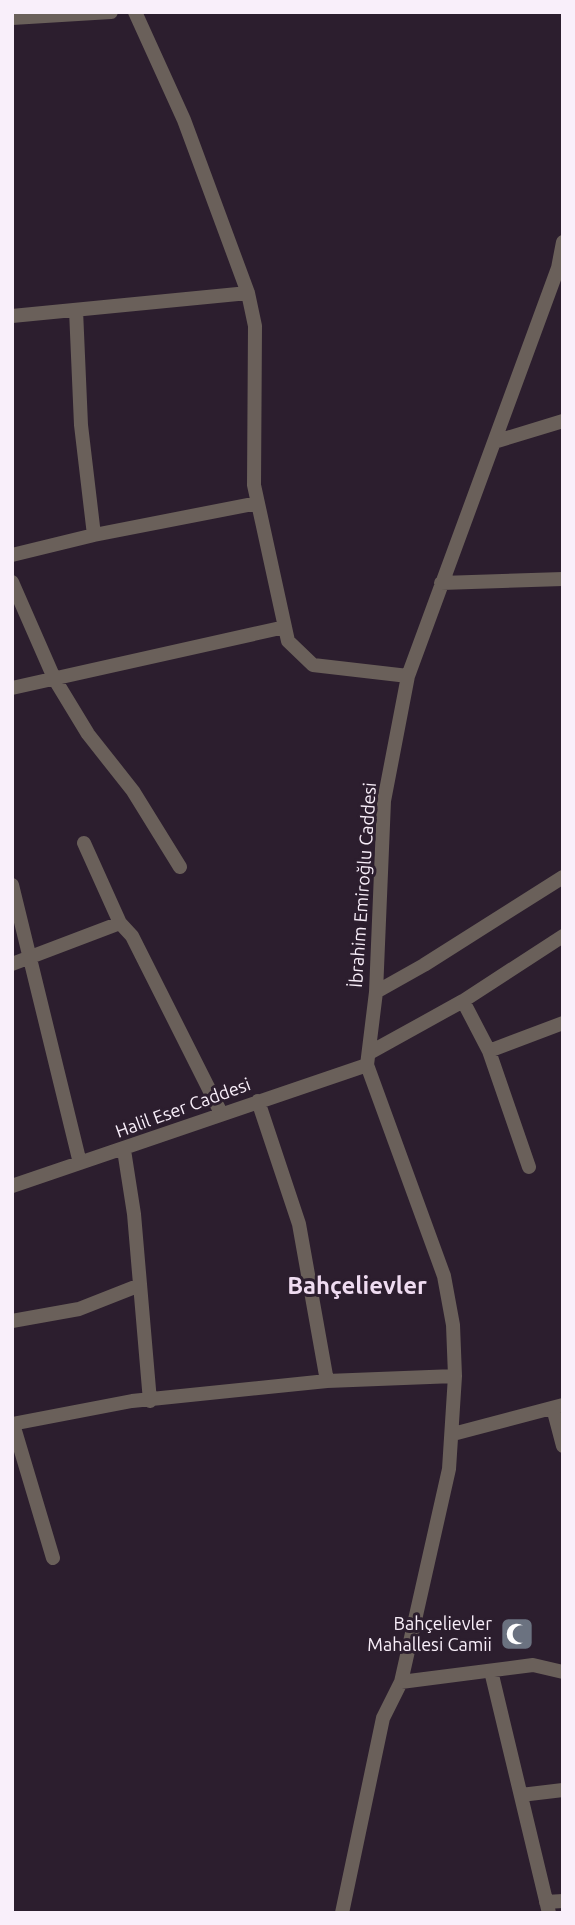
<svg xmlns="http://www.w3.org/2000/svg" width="575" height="1925" font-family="Ubuntu,sans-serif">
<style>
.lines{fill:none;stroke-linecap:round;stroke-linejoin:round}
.minor{stroke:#6a605a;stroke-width:14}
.labels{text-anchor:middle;stroke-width:6;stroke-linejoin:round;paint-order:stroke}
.street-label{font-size:18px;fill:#f9effa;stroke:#2c1e2e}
.poi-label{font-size:18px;fill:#f9effa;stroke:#2c1e2e;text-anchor:end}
.district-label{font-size:24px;font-weight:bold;fill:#efdcf1;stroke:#2c1e2e}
</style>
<rect width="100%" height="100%" fill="#2c1e2e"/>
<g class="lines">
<path class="minor" d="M135 12 184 120 248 293 255 326 254 485 288 641 313 665 408 676
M12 18 111 12
M76 310 81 425 94 535
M12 316 248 293
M494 442 563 421
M12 555 94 535 258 503
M12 582 54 678 88 734 133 791 180 867
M441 583 563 579
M12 688 285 627
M84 843 120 923
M12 885 80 1163
M12 964 120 923 132 936 221 1113
M376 992 424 965 563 877
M463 1001 489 1051 529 1167
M489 1051 563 1023
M369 1053 463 1001 563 936
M258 1101 299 1224 327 1381
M124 1150 134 1214 150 1401
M12 1186 367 1065
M12 1321 79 1309 140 1285
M553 1408 563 1446
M12 1424 132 1401 327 1381 455 1376
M13 1424 53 1558
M453 1434 563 1405
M491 1671 549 1913
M401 1682 533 1665 563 1672
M521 1795 563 1790
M546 1902 563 1901
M342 1913 383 1718 401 1682 449 1469 455 1376 453 1325 444 1276 367 1065 376 992 384 801 408 676 558 268 563 242"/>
</g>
<defs>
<symbol id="mosque-square" viewBox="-11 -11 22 22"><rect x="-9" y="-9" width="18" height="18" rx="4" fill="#6b7280" stroke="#2c1e2e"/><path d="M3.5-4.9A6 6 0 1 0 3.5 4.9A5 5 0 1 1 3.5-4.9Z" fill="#fff"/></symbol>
</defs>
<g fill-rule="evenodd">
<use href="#mosque-square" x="498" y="1615" width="38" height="38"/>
</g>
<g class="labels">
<g class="street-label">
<text transform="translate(363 885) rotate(-86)" y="6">İbrahim Emiroğlu Caddesi</text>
<text transform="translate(183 1108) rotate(-20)" y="6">Halil Eser Caddesi</text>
</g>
<g class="poi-label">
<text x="492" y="1630">Bahçelievler<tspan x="492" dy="21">Mahallesi Camii</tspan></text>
</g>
<g class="district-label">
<text x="357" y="1294">Bahçelievler</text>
</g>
</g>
<rect width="575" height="1925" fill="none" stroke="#f9effa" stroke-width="28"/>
</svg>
